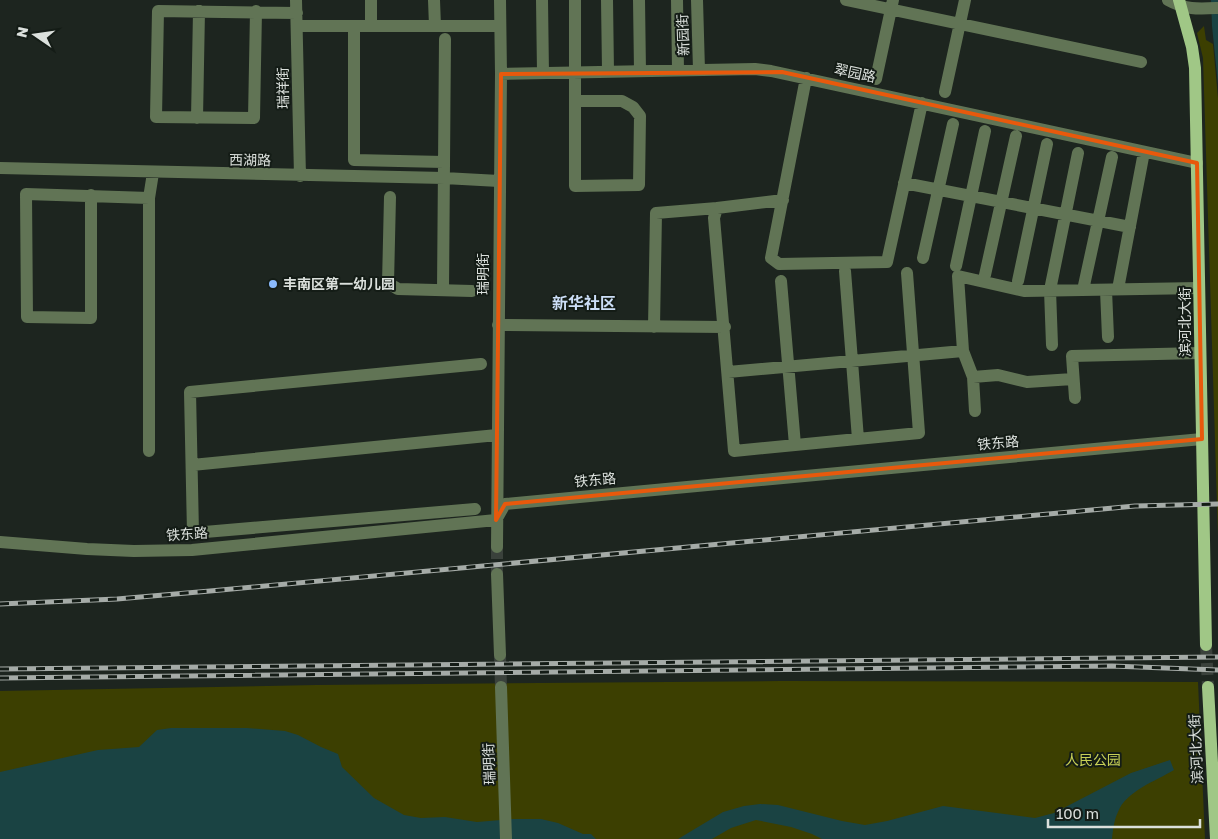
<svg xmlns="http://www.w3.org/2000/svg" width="1218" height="839" font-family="'Golos Text','Noto Sans SC',sans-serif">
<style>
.green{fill:#3c3f01}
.water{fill:#1a4343}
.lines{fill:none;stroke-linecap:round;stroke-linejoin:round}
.minor-tunnel{stroke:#3a413b;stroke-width:12;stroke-dasharray:12 6;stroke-linecap:butt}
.major-tunnel{stroke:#3a413b;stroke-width:12;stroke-dasharray:12 6;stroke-linecap:butt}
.minor{stroke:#617455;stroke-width:12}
.major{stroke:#a0c786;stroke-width:12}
.rail-casing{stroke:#a5aba7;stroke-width:5}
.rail{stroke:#141c16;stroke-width:3;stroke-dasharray:9;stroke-linecap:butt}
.marked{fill:none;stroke:#e8590c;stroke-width:4;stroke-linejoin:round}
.poi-dot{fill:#8abafc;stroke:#141c16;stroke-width:2}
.labels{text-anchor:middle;stroke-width:4;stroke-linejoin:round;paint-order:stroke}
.street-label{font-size:14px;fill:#dbe0dc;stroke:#141c16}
.poi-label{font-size:14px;font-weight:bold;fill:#dbe0dc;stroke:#141c16;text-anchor:start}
.park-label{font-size:14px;fill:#c7d056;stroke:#141c16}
.quarter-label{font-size:16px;font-weight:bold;fill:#ccdef7;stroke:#141c16}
</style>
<rect width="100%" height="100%" fill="#1d251f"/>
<path class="green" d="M1204 26 1206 40 1213 44 1218 98V536L1203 58 1197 33Z
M781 681 1198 682 1205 839H0V691L317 685Z"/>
<path class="water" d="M1211 0H1218V84L1212 26Z
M171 728H247L285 731 298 735 321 747 338 754 342 767 374 798 404 815 421 818 445 817 477 822 513 819H541L558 823 583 834H591L596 839H0V772L98 750 139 747 157 730Z
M1170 760 1174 770C1156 781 1126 791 1118 812 1114 820 1113 830 1112 839H822L812 834 791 827 756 820 731 828 712 839H678L723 812 744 806 760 804 778 805 842 821 865 825 887 821 943 806 1035 818 1054 813 1131 773Z"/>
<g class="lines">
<path class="minor-tunnel" d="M497 547V574
M500 655 501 687"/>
<path class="major-tunnel" d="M1206 645 1208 687"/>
<path class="minor" d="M296 0 300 176
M371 0V26
M434 0 435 26
M542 0 543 73
M575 0V186L639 185 640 116 633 107 622 101H576
M607 0 608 71
M639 0 640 71
M677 0 678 70
M697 0 699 70
M846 0 1141 62
M1168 0C1186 10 1198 9 1218 8
M256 11 254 118 156 117 158 11 297 13
M297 26H500
M354 26V160L444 162
M501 74 755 69 771 71 1197 163
M806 78 771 258 779 264 887 262 922 103
M876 79 893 0
M945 92 965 0
M197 118 199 11
M0 168 444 178 499 181
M904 183 1130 227
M91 195V318L27 317 26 194 149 198
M390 197 388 283 398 289 472 291
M783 200 717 208 714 218 734 451 919 433 907 273
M923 258 953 124
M956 266 985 131
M845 271 858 439
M985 275 1016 136
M781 281 795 445
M1018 281 1047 144
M1118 289 1144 152
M443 290 445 39
M1083 290 1112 157
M1106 290 1108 337
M498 325 725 327
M654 327 656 213 717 208
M1052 345 1050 290 1078 153
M728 372 963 351
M973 377 998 375 1027 382 1073 379
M1075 398 1072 356 1200 353
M975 411 973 377 963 351 958 276 1024 291 1199 288
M149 451V198L153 173
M192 465 497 435
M475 509 193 533 190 392 481 364
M0 542 87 549 134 551 192 550 496 520 505 504 1202 439
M497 547 501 74 500 0
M497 574 500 655
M501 687 506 839"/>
<path class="major" d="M1179 0 1192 47 1195 68 1206 645
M1208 687 1216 839"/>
<defs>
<path id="rail" d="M0 604 117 599 210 591 1135 506 1218 504
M0 669 1218 657
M0 678 1112 666 1218 670"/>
</defs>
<use href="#rail" class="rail-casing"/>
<use href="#rail" class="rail"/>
</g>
<path class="marked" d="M782 72 1197 163 1202 439 505 504 496 520 501 74Z"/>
<circle class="poi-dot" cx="273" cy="284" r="5"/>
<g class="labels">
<g class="street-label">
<text transform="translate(683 35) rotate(-92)" y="5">新园街</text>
<text transform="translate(855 73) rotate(12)" y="5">翠园路</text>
<text transform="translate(283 88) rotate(-91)" y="5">瑞祥街</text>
<text transform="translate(250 160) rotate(1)" y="5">西湖路</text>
<text transform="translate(483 274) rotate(-90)" y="5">瑞明街</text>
<text transform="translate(1185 322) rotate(-90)" y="5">滨河北大街</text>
<text transform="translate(998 443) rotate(-5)" y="5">铁东路</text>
<text transform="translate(595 480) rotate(-5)" y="5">铁东路</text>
<text transform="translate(187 534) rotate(-4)" y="5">铁东路</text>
<text transform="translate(1196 749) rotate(-93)" y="5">滨河北大街</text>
<text transform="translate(489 764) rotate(-92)" y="5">瑞明街</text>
</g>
<g class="poi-label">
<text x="283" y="289">丰南区第一幼儿园</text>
</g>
<g class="park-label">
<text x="1093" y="765">人民公园</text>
</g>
<g class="quarter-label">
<text x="584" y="309">新华社区</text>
</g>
</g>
<g transform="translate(35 35) rotate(283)" stroke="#141c16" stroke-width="4" paint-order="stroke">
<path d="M0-4L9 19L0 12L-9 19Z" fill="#dbe0dc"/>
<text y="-8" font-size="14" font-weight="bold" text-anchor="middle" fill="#dbe0dc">N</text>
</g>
<path d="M1048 819v8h152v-8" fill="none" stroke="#dbe0dc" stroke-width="2.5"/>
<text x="1056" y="819" font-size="15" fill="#dbe0dc" stroke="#141c16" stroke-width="4" paint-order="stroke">100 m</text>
</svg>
